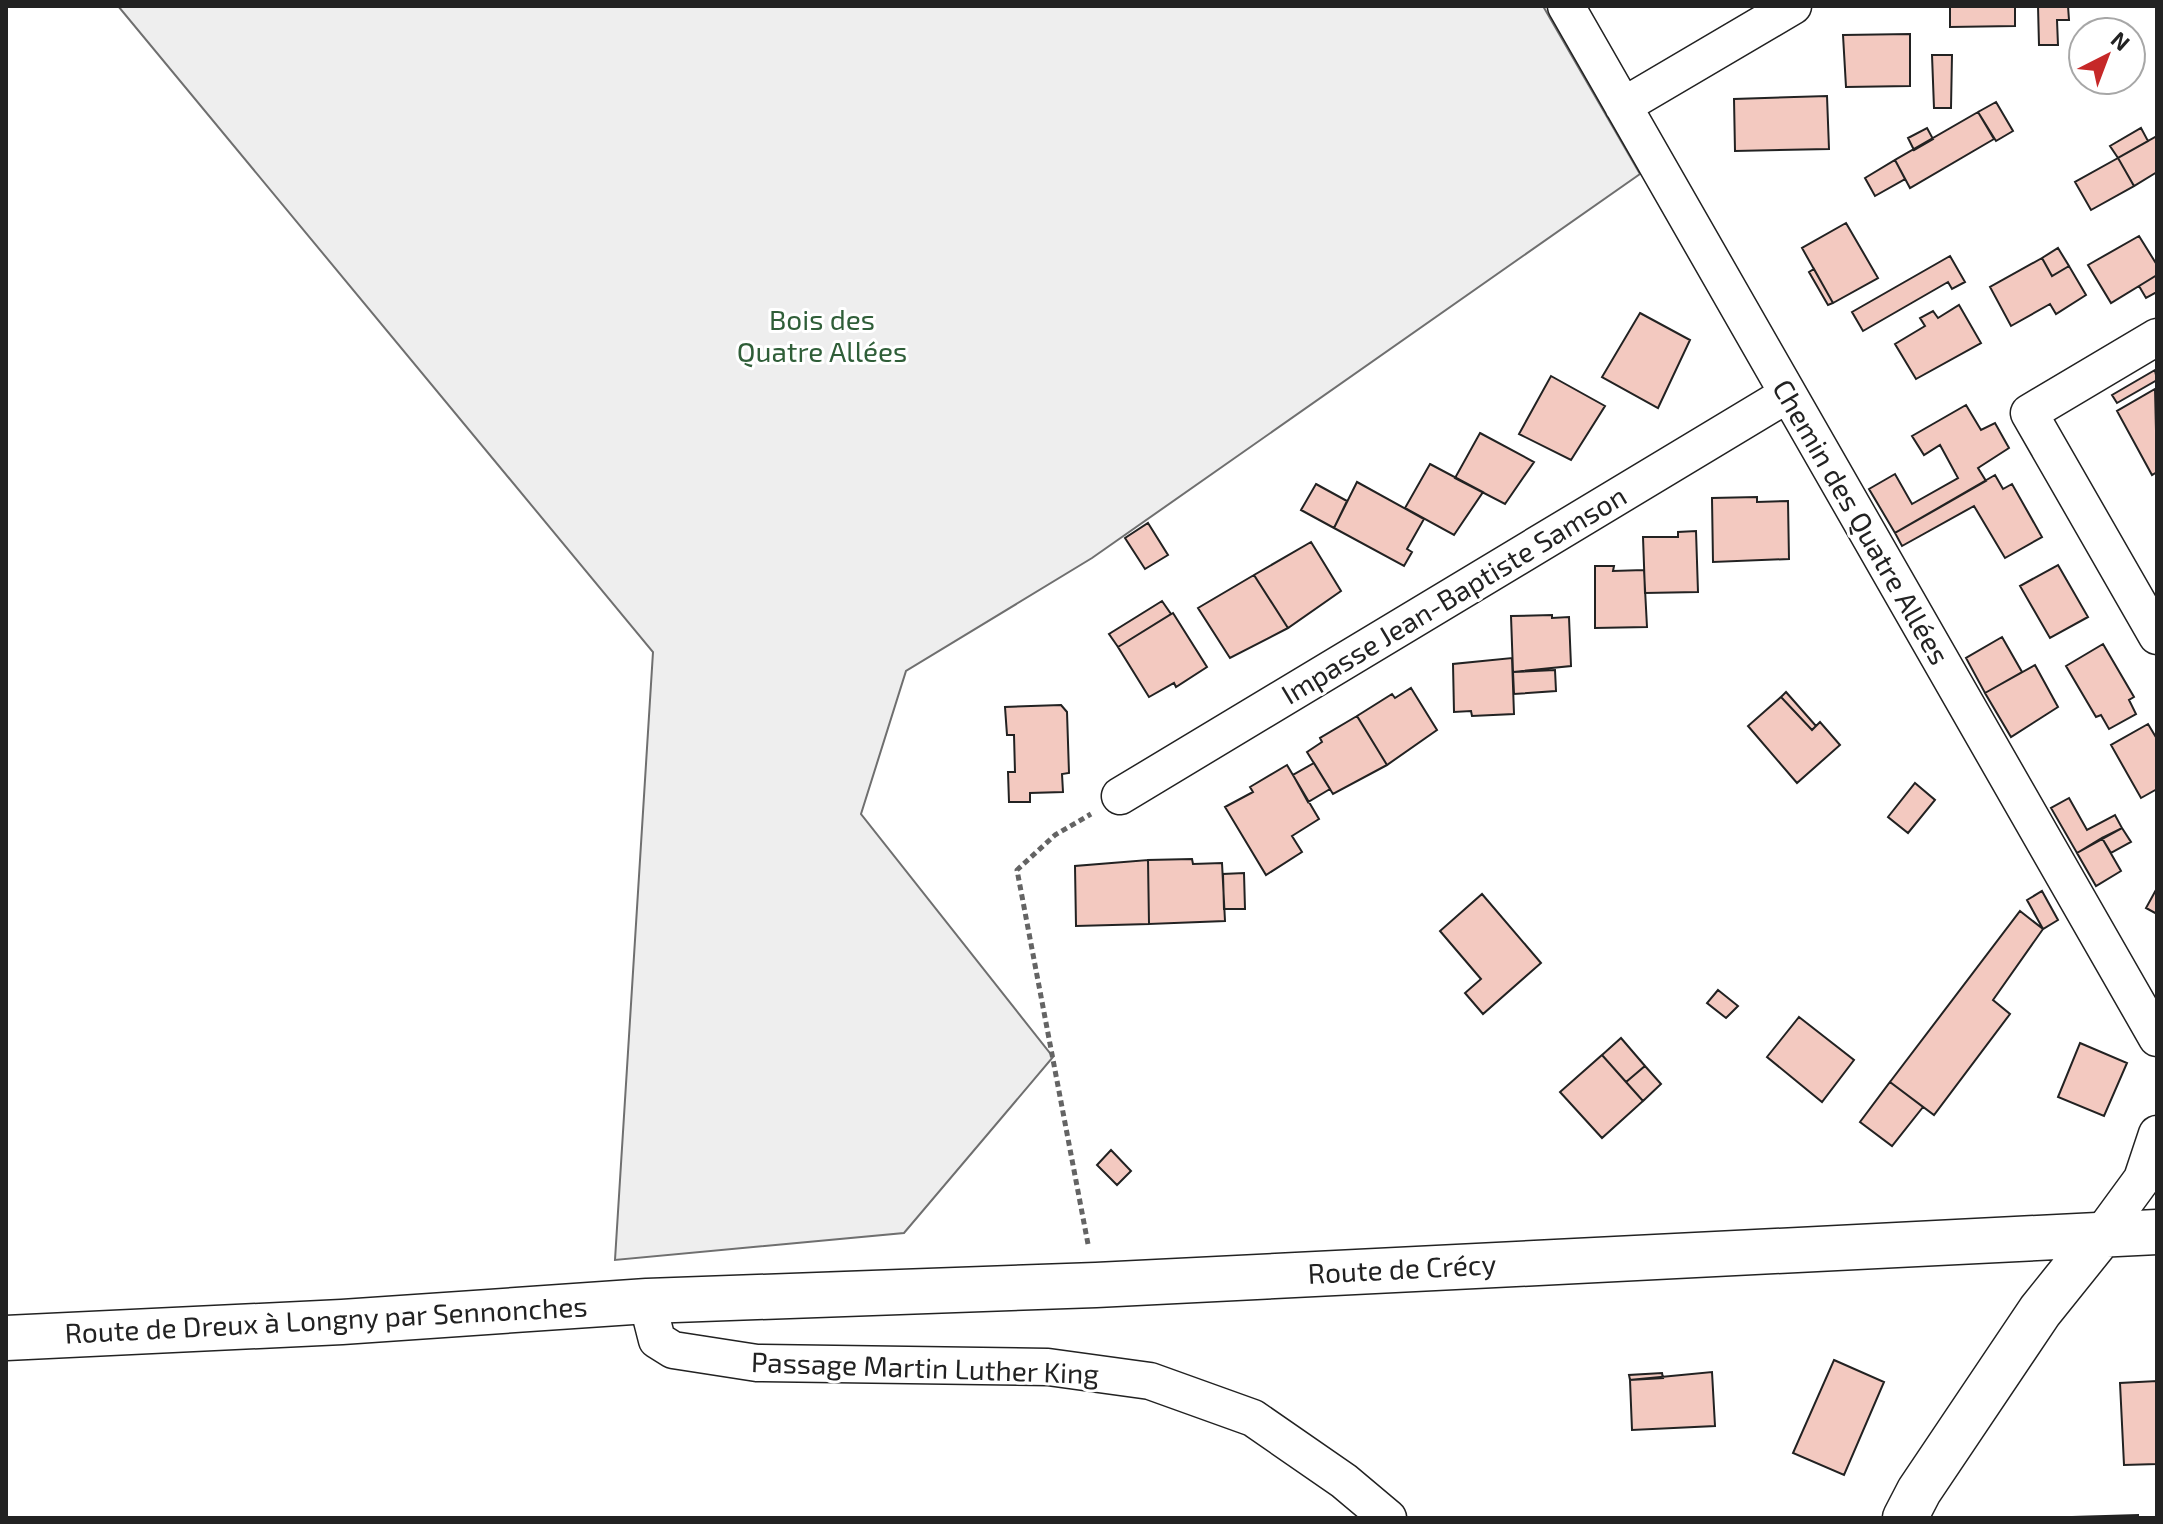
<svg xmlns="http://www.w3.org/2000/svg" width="2163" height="1524" font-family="'Exo 2',sans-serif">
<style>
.green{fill:#eee;stroke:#6f6f6f;stroke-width:2}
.building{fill:#f3c9c0;stroke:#222;stroke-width:2}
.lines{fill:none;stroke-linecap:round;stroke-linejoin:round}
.street-casing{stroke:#222;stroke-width:39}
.secondary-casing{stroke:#222;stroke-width:47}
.path{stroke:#646464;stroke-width:5;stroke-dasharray:6 4;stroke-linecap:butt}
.street{stroke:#fff;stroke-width:36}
.secondary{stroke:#fff;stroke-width:44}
.labels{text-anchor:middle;stroke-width:6;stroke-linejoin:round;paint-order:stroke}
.park-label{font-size:28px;fill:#2f5e38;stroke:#fff}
.street-label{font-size:28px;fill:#222;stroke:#fff}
</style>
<rect width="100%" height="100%" fill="#fff"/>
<path class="green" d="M118 6H1543L1640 174 1092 558 906 671 861 814 1053 1057 904 1233 615 1260 653 652Z"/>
<path class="building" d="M1950 6H2015V26L1950 27Z
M2038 6H2068L2069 20H2057L2058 45H2039Z
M1910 34V86L1846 87 1843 35Z
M1932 55H1952L1951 108H1934Z
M1827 96 1829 149 1735 151 1734 99Z
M1996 102 2013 131 1996 141 1978 112Z
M1978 112 1994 139 1910 188 1895 160Z
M1927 128 1933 139 1914 150 1908 138Z
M2141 128 2148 141 2118 158 2110 146Z
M2157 136V172L2134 186 2118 158Z
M2118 158 2134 186 2091 210 2075 182Z
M1895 160 1905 179 1875 196 1865 178Z
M1846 223 1878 278 1833 303 1802 248Z
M2139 236 2157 265V275L2111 303 2088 265Z
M2058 248 2069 266 2052 276 2042 258Z
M1950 256 1965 282 1952 289 1948 282 1863 331 1852 312Z
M2042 258 2052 276 2069 266 2086 295 2056 314 2050 304 2011 326 1990 287Z
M1814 269 1833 303 1828 305 1809 272Z
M2157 275V292L2146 298 2139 286Z
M1959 305 1981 343 1916 379 1895 344 1925 326 1920 318 1933 311 1938 318Z
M1640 313 1690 340 1658 408 1602 377Z
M2155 370 2157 380 2117 403 2112 395Z
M1551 376 1605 406 1571 460 1519 434Z
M2155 389 2157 472 2152 475 2117 411Z
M1966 405 1981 430 1995 423 2009 448 1978 468 1986 481 1895 533 1869 489 1895 474 1912 504 1958 478 1940 445 1924 455 1912 436Z
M1480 433 1534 462 1505 504 1455 478Z
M1430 464 1483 492 1454 535 1405 508Z
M1995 475 2003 489 2012 484 2042 537 2005 558 1974 506 1902 546 1895 533Z
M1357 482 1424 519 1407 549 1412 552 1404 566 1334 528Z
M1316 484 1347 501 1334 528 1301 510Z
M1757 497V502L1788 501 1789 559 1713 562 1712 498Z
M1148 523 1168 555 1145 569 1125 538Z
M1696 531 1698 592 1645 593 1643 537H1678V532Z
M1311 542 1341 591 1288 628 1254 575Z
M2058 565 2088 617 2050 638 2020 586Z
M1595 566H1614L1613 571 1644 570 1647 627 1595 628Z
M1254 575 1288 628 1230 658 1198 608Z
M1162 601 1171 614 1118 647 1109 634Z
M1173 613 1207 667 1176 687 1174 683 1149 697 1118 647Z
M1552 615V618L1569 617 1571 666 1513 672 1511 616Z
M2002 637 2022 672 1985 693 1966 658Z
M2103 644 2134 697 2129 700 2136 714 2109 729 2101 715 2096 717 2066 666Z
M1512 658 1514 714 1472 716 1471 711 1454 712 1453 664Z
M2035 665 2058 707 2011 737 1985 693Z
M1555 670 1556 691 1514 694 1513 672Z
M1411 688 1437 730 1387 765 1357 716 1392 694 1395 698Z
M1786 692 1816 726 1812 730 1781 697Z
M1781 697 1812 730 1820 722 1840 745 1797 783 1748 726Z
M1061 705 1067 712 1069 773 1062 774 1063 792 1030 793V802H1009L1008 772H1015L1014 735H1007L1005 707Z
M1357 716 1387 765 1333 794 1307 752 1322 742 1320 738Z
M2148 724 2157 739V789L2141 798 2111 745Z
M1314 763 1330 789 1308 802 1293 775Z
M1287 765 1319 819 1292 836 1302 852 1266 875 1225 807 1253 792 1250 787Z
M1915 783 1935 800 1908 833 1888 817Z
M2069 798 2087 830 2115 815 2122 828 2077 853 2051 808Z
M2122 828 2131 842 2111 853 2102 838Z
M2102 838 2121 871 2096 886 2077 853Z
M1192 859 1193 864 1222 863 1225 921 1149 924 1148 860Z
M1148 860 1149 924 1076 926 1075 866Z
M1244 873 1245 909H1224L1223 874Z
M2157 888V914L2146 908Z
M2042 891 2058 920 2043 929 2027 900Z
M1482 894 1541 963 1483 1014 1465 993 1481 979 1440 931Z
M2020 911 2043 929 1993 1000 2010 1014 1934 1115 1890 1082Z
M1718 990 1738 1006 1726 1018 1707 1003Z
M1799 1017 1854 1060 1822 1102 1767 1057Z
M1621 1038 1645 1066 1626 1082 1602 1055Z
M2080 1043 2127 1063 2104 1116 2058 1097Z
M1602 1055 1643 1101 1602 1138 1560 1092Z
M1645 1066 1661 1084 1643 1101 1626 1082Z
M1890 1082 1923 1107 1892 1146 1860 1122Z
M1111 1150 1131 1171 1117 1185 1097 1165Z
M1834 1360 1884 1382 1844 1475 1793 1453Z
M1712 1372 1715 1426 1632 1430 1630 1380Z
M1662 1373 1663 1378 1630 1380 1629 1375Z
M2157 1381V1464L2124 1465 2120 1383Z
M2138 1515V1518L2072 1517Z"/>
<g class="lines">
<defs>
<path id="street" d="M1566 6 2157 1038
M1623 106 1793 6
M2157 337 2029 413 2157 636
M1120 796 1788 394
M2101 1235 2142 1179 2157 1134
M647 1301 657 1340 673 1350 757 1363 1048 1367 1150 1381 1253 1418 1344 1481 1388 1518"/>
<path id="secondary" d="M6 1338 342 1322 647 1301 1096 1285 2157 1232
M1905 1518 1919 1491 2040 1311 2101 1235"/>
</defs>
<use href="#street" class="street-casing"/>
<use href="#secondary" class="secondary-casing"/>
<path class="path" d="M1088 1244 1017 870 1055 835 1091 814"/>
<use href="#street" class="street"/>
<use href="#secondary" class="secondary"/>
</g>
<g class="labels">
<g class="park-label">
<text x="822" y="330">Bois des<tspan x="822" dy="32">Quatre Allées</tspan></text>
</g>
<g class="street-label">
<text transform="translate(1861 522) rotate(60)" y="10">Chemin des Quatre Allées</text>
<text transform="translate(1454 595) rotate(-31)" y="10">Impasse Jean-Baptiste Samson</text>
<text transform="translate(1402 1269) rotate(-3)" y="10">Route de Crécy</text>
<text transform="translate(326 1320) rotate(-3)" y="10">Route de Dreux à Longny par Sennonches</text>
<text transform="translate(925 1368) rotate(2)" y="10">Passage Martin Luther King</text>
</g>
</g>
<rect width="2163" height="1524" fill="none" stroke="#222222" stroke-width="16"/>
<g transform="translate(2107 56) rotate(42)"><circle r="38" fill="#ffffff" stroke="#a7a7a7" stroke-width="2"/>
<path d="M0-6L14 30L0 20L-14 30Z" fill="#c62828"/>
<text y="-12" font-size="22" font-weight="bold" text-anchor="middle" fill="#222222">N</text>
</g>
</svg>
